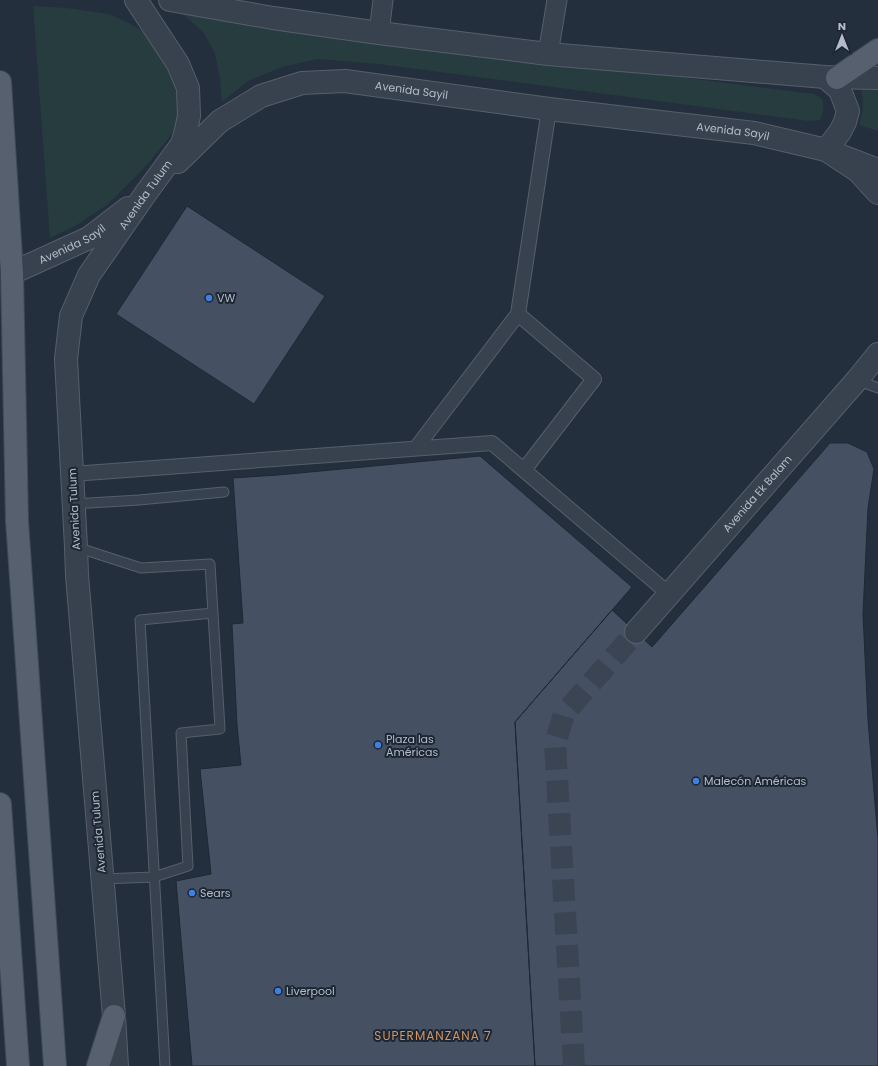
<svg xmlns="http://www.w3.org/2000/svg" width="878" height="1066" font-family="Poppins,sans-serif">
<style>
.green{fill:#263c3f}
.building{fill:#455162;stroke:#1f2835}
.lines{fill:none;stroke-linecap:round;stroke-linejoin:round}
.tertiary-tunnel{stroke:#3a4453;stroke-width:22;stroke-dasharray:22 11;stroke-linecap:butt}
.service-casing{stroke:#565f6c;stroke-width:11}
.pedestrian-casing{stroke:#565f6c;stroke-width:16}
.minor-casing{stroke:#565f6c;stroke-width:21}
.tertiary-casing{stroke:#565f6c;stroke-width:24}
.primary-casing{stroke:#414a57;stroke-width:24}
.service{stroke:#38414e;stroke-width:9}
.pedestrian{stroke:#38414e;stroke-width:14}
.minor{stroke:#38414e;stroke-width:19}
.tertiary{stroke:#38414e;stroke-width:22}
.primary{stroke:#56606e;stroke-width:22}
.shop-dot{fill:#3f7fe0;stroke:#1d2633;stroke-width:1.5}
.labels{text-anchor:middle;stroke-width:4;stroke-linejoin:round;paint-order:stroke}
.street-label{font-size:11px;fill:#b4bcc9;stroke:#1d2633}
.poi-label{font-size:11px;fill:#b4bcc9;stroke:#1d2633;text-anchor:start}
.neighbourhood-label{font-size:12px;letter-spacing:1px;fill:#d59563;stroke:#1d2633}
</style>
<rect width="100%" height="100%" fill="#242f3e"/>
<path class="green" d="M33 6 67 8 108 14 127 22 141 30 169 61 179 99V119L169 138 145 167 108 204 75 226 50 238Z
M183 14 814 94 822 99C824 107 824 112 820 120L809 121 379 64 317 59 282 67 248 81 222 102 220 79 215 53 203 32Z
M861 89 878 90V131L859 125C863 111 864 103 861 89Z"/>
<path class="building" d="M187 206 325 296 254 404 116 314Z
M830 443H848L867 452 874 469 868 508 863 614 868 720 878 839V1066H535L515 722 612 610 652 647Z
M480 456 632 587 515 722 535 1066H192L176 881 211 874 200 769 241 765 237 725 232 624 243 623 233 478 278 475Z"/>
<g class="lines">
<path class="tertiary-tunnel" d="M574 1066 555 744 564 714 636 632"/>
<defs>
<path id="service" d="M857 380 878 388
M73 504 139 500 224 492
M76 547 141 568 210 564 220 729 181 733 188 866 154 877 102 879
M165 1066 140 620 213 613"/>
<path id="pedestrian" d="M416 448 518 314
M524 470 594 379 518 314 549 109
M72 474 492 443 669 594"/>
<path id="minor" d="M379 33 383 0
M548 54 557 0"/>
<g id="tertiary">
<path d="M170 0 273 18 379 33 548 54 825 77 878 78"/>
<path d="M825 77 840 90 848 111 845 122 840 132 826 150 858 171 878 193"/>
<path id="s1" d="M178 162 220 121 261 96 302 83 345 81 549 109 754 133 826 150 878 170"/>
<path id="s2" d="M0 275 12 273 89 238 128 208"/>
<path id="s3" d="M636 632 857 380 878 354"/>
<path id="s4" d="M117 1066 114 1016 77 575 76 547 66 359 71 316 89 275 146 193 182 144 186 130 189 116 188 88 178 64 136 0"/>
</g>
<path id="primary" d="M837 78 878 50
M0 82 12 273 17 521 55 1066
M0 804 18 1066
M98 1066 114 1016"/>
</defs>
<use href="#service" class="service-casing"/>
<use href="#pedestrian" class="pedestrian-casing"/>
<use href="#minor" class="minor-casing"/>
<use href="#tertiary" class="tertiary-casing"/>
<use href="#primary" class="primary-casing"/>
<use href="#service" class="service"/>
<use href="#pedestrian" class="pedestrian"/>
<use href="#minor" class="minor"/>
<use href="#tertiary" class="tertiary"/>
<use href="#primary" class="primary"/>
</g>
<g class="shop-dot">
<circle cx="209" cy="298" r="4"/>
<circle cx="378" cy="745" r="4"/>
<circle cx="696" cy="781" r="4"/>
<circle cx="192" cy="893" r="4"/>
<circle cx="278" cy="991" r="4"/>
</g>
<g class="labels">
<g class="street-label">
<text dy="4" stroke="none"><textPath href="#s1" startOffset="260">Avenida Sayil</textPath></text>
<text dy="4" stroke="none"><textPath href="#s1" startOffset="584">Avenida Sayil</textPath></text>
<text dy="4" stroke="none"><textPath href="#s4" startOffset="895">Avenida Tulum</textPath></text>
<text dy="4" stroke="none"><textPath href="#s2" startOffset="79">Avenida Sayil</textPath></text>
<text dy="4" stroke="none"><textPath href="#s3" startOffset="184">Avenida Ek Balam</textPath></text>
<text transform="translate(74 509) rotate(-93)" y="4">Avenida Tulum</text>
<text transform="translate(98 832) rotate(-95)" y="4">Avenida Tulum</text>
</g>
<g class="poi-label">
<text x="217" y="302">VW</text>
<text x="386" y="743">Plaza las<tspan x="386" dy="13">Américas</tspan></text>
<text x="704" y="785">Malecón Américas</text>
<text x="200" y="897">Sears</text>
<text x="286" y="995">Liverpool</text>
</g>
<g class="neighbourhood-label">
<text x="433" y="1040">SUPERMANZANA 7</text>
</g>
</g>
<g transform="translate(842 36)" stroke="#1d2633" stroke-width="3" paint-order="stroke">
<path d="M0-3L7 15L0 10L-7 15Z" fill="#b4bcc9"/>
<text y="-6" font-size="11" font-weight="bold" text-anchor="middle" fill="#b4bcc9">N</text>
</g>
</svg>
